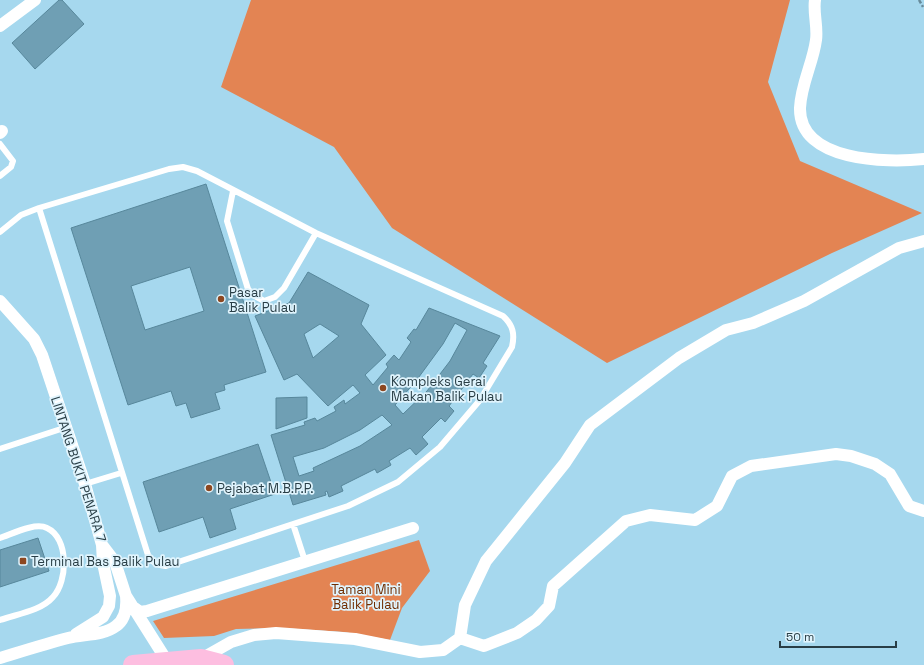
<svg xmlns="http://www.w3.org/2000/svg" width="924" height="665" font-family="'Space Grotesk',sans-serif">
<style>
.green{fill:#e38453}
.building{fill:#6f9fb4;stroke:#57879b;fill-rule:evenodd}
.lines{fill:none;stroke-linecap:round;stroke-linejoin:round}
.path{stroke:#688b9b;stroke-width:2.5;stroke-dasharray:4 2;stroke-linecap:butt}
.lane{stroke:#fff;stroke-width:6}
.street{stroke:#fff;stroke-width:12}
.primary{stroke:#fdbee0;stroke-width:20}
.poi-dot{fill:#8d4720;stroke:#e0f4fd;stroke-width:1.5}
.labels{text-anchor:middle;stroke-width:3.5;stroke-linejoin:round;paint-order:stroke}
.poi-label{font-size:13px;fill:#293e46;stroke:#e0f4fd;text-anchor:start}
.street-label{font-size:13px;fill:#293e46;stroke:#e0f4fd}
.park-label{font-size:13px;fill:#702d00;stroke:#e0f4fd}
</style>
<rect width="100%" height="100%" fill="#a6d8ee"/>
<path class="green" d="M251 0H790L768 82 800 161 922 213 832 253 607 363 392 228 334 147 221 87Z
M419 540 430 571 402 608 390 640 344 632 282 628 236 629 214 636 164 638 153 621Z"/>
<path class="building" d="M59 0H62L84 24 35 69 12 43Z
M206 184 266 372 224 385 225 390 215 393 220 409 191 418 186 403 176 406 171 391 128 405 71 228ZM190 267 204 311 145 330 131 286Z
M308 272 369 305 361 324 386 355 365 375 373 385 388 367 386 364 394 355 399 360 411 342 407 338 414 329 416 330 429 308 500 336 483 363 487 366 479 378 473 374 449 406 454 411 445 422 441 418 422 437 428 444 416 455 410 448 389 461 391 465 377 473 375 469 341 486 343 491 329 497 327 491 325 492 326 495 293 505 271 435 305 425 304 422 315 418 317 421 336 411 334 407 344 400 345 404 360 393 353 385 328 406 297 374 284 380 255 316 289 303ZM455 323 467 330 450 361 427 391 403 414 395 405 416 381 443 344ZM320 324 339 336 313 358 304 334ZM382 415 392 425 360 446 313 468 314 471 299 476 293 457 324 448 360 430Z
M307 397V418L276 429V398Z
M258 444 275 494 230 509 236 529 210 538 203 517 159 532 143 482Z
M38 538 49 571 0 587V550Z"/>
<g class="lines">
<path class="path" d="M919 0 923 7"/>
<path class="lane" d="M0 144 13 161 11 167 0 176
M233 191 227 221 248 289 253 295 264 301 275 297 284 288 316 233
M0 232 21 215 39 208 169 169 183 167 197 171 316 233 503 316C513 325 515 334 512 347L480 400 440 447 398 482 348 506 166 566C157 565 152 563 148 555L39 208
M0 449 67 427
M85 484 121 473
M293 524 305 561
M0 538C12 534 35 522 47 528 69 538 68 581 53 597 41 611 17 614 0 620"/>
<path class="street" d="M815 0C813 13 818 27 816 40 813 63 801 84 800 108 799 162 887 163 924 159
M0 26 35 0
M0 133 2 131
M0 301 34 339 42 355 85 484 102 545 115 562 126 596 167 661
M133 607 140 612 147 611 413 528
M76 634 103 617 109 606 110 596 103 563 102 545
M460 638 484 646 517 633 536 620 549 606 553 586 626 521 650 515 695 520 717 506 732 476 751 466 836 454 851 456 875 464 890 474 909 506 924 511
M0 658C23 651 45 644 68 638 83 634 103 636 116 626 126 619 127 607 126 596
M201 659 231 642 254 635 276 633 355 639 420 652 443 650 460 638 465 605 486 561 565 463 590 425 679 358 726 330 753 323 804 301 899 248 924 241"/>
<path class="primary" d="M133 665 201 659 224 665"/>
</g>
<g class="poi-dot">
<circle cx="221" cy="299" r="4"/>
<circle cx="383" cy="388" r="4"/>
<circle cx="209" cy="488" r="4"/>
<rect x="19" y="557" width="8" height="8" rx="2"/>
</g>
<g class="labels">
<g class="poi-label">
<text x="229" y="297">Pasar<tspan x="229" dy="15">Balik Pulau</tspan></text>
<text x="391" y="386">Kompleks Gerai<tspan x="391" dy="15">Makan Balik Pulau</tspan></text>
<text x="217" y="493">Pejabat M.B.P.P.</text>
<text x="31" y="566">Terminal Bas Balik Pulau</text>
</g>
<g class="street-label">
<text transform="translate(79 469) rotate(72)" y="5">LINTANG BUKIT PENARA 7</text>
</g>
<g class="park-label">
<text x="366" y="594">Taman Mini<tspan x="366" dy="15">Balik Pulau</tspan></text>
</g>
</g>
<path d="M780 641v6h116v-6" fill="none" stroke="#293e46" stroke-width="2"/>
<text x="786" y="641" font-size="12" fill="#293e46" stroke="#e0f4fd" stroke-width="3" paint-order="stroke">50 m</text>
</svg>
